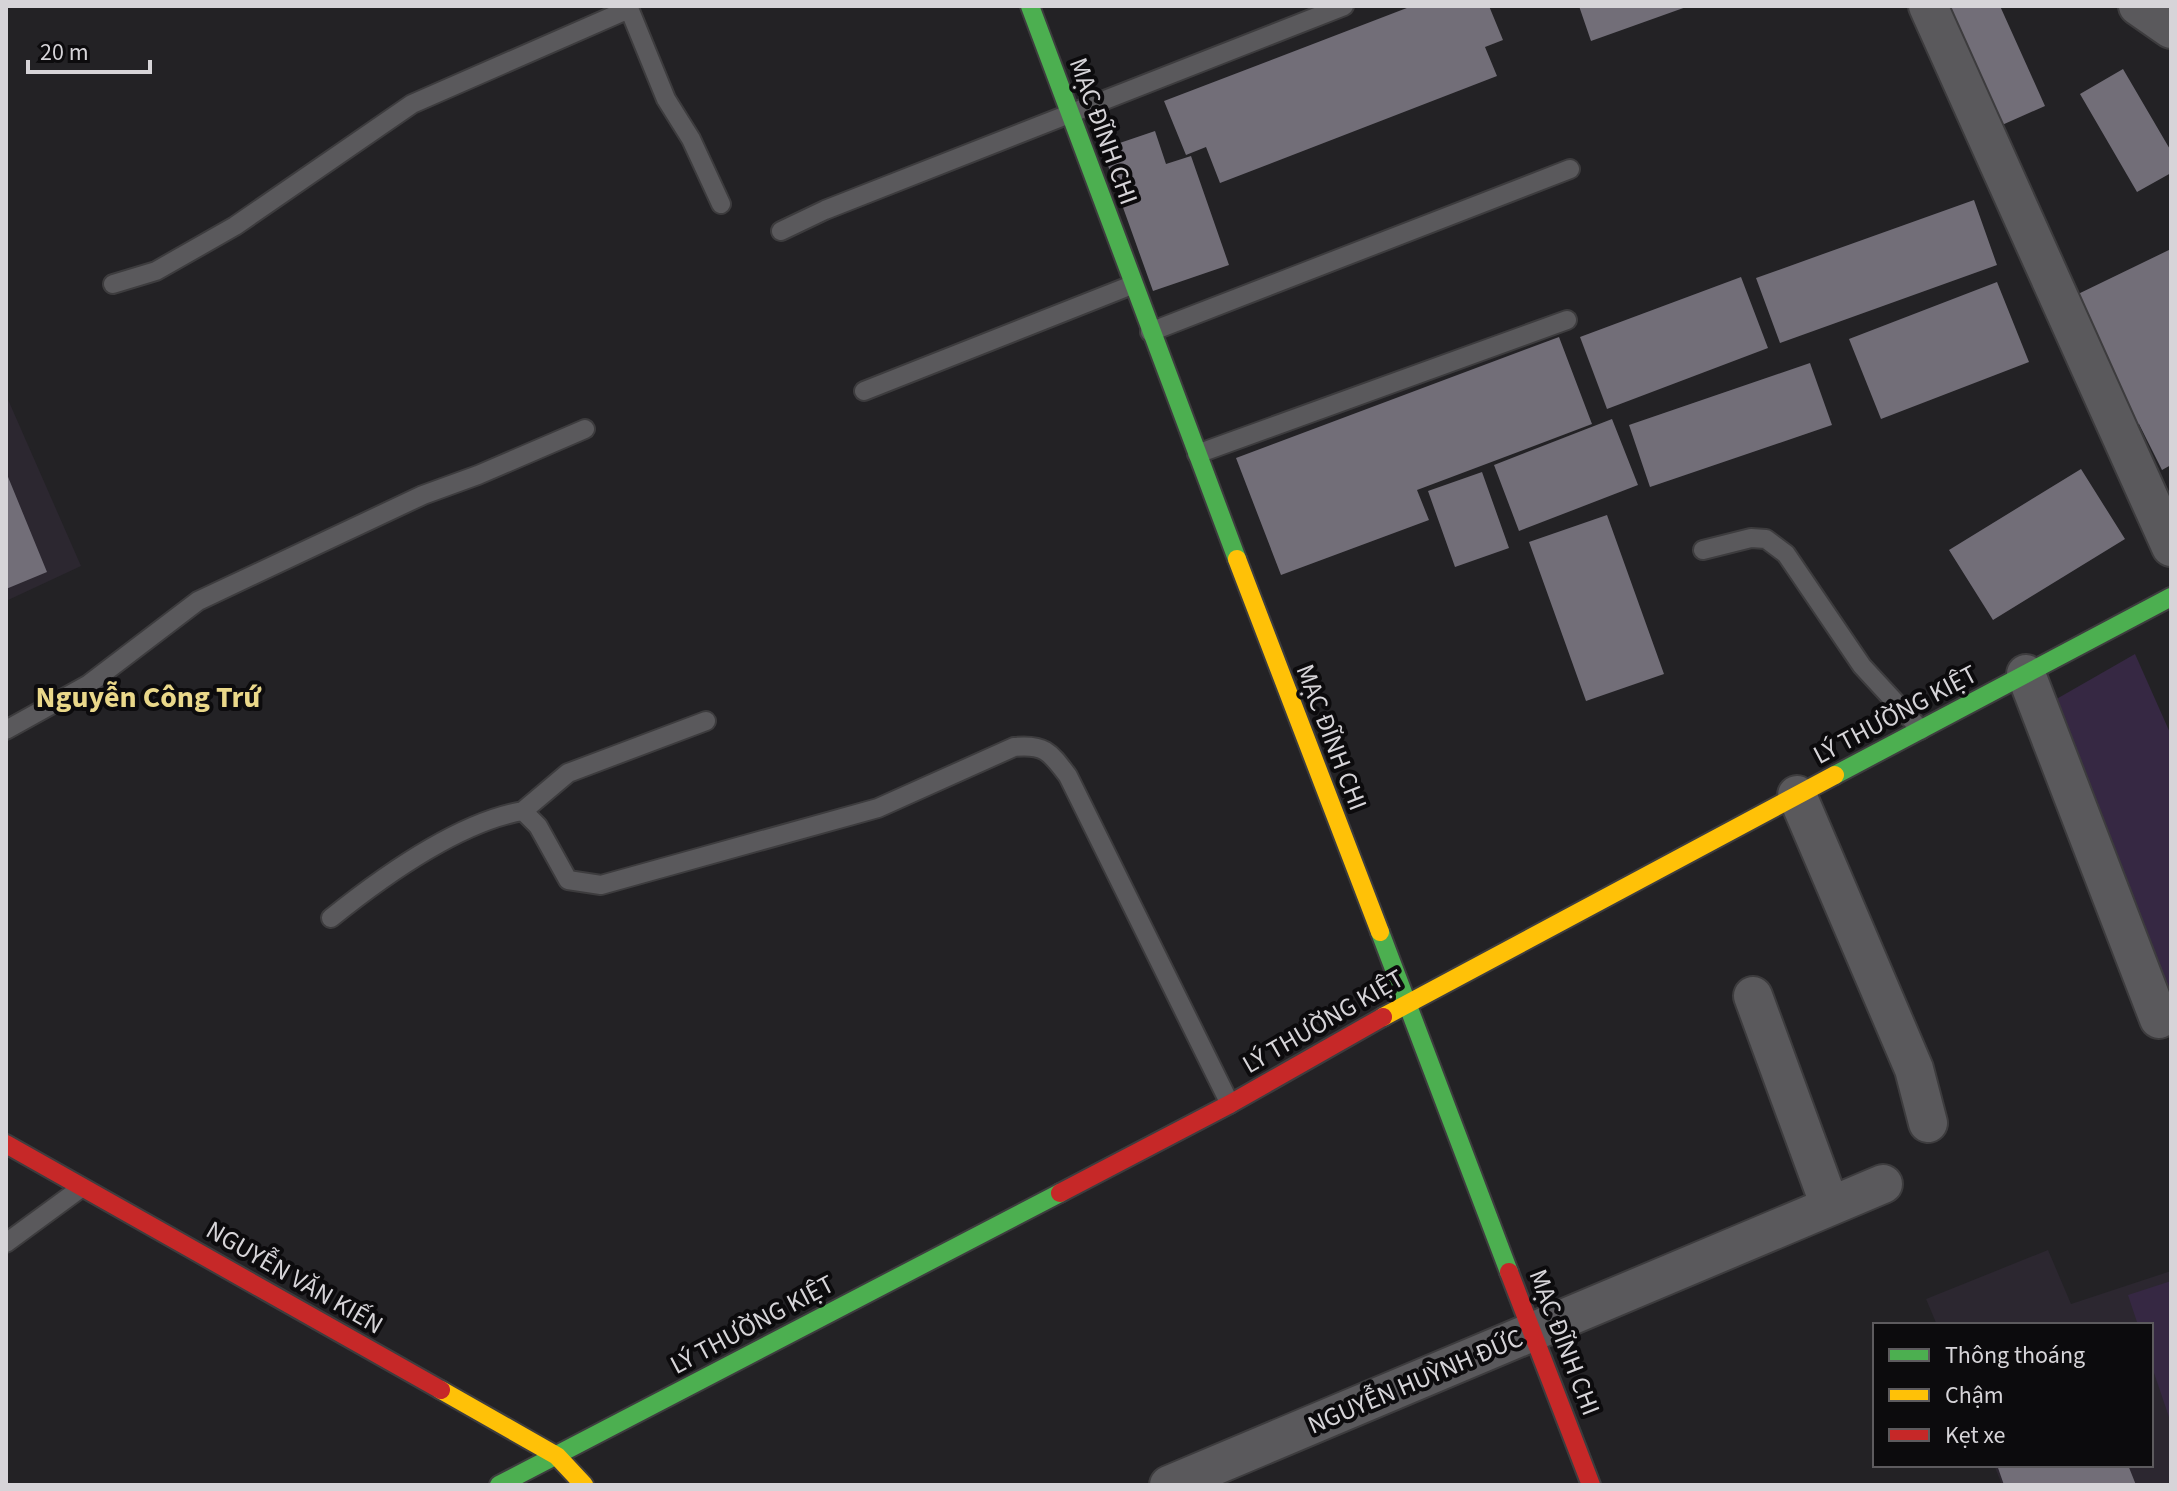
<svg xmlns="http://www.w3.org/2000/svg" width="2177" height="1491" font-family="'Source Sans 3',sans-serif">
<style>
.built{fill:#2c2730}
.green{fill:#362843}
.building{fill:#726e78}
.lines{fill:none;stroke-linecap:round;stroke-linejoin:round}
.lane-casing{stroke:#3d3c3e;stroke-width:22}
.street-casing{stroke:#3d3c3e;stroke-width:42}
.fast-casing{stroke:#3d3c3e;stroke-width:22}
.slow-casing{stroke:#3d3c3e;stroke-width:22}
.jam-casing{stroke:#3d3c3e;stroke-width:22}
.lane{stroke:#5a595c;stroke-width:18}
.street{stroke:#5a595c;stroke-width:38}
.fast{stroke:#4caf50;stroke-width:18}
.slow{stroke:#ffc107;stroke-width:18}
.jam{stroke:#c62828;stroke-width:18}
.labels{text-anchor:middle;stroke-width:8;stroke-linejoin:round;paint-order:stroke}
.street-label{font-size:26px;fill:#d6d4d8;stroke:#0c0b0d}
.quarter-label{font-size:30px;font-weight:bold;fill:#ead88a;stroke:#0c0b0d}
</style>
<rect width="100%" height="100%" fill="#232225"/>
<path class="built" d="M6 395 81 566 6 601Z
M2048 1250 2071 1304 2171 1271V1485H2002L1994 1465H2151V1325H1937L1926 1299Z"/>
<path class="green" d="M2135 654 2171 735V991L2168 992 2053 701Z
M2171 1281V1423L2151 1364V1325H2138L2128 1295Z"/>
<path class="building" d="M1412 6H1489L1503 40 1485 47 1497 76 1220 183 1206 147 1186 155 1164 101Z
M1579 6H1689L1591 41Z
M1937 6H2000L2045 106 1993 129Z
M2123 69 2171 151V173L2137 192 2080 94Z
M1155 131 1166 164 1191 156 1229 265 1153 291 1102 149Z
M1974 200 1997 265 1780 343 1756 278Z
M2171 249V465L2162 470 2139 424 2128 429 2076 295Z
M1741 277 1768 348 1607 409 1580 337Z
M1997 282 2029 362 1881 419 1849 339Z
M1559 337 1592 424 1417 490 1429 520 1281 575 1236 458Z
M1810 363 1832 425 1650 487 1629 425Z
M1612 419 1638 485 1519 531 1494 465Z
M2081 469 2125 539 1993 620 1949 550Z
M6 472 47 572 6 589Z
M1482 472 1509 548 1455 567 1428 491Z
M1607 515 1664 674 1586 701 1529 542Z
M1997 1465H2128L2136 1485H2004Z"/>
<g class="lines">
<defs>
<path id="lane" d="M628 6 666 99 691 139 721 204
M781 231 825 210 1344 6
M113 284 156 271 235 226 412 104 629 9
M1150 332 1570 169
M864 391 1132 285
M1197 454 1567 320
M1703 550 1751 538 1766 539 1786 554 1862 666 1921 730
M6 730 89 684 198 601 423 495 478 475 585 429
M523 811 568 773 706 721
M331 918C382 877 458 822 523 811L538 826 568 880 601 885 878 808 1014 747C1045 744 1050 752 1068 776L1230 1104
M6 1243 81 1188"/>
<path id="street" d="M1928 6 2171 547
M2138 6 2171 29
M2026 674 2159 1019
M1797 795 1914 1069 1928 1123
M1753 996 1830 1206
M1169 1485 1883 1184"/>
<path id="fast" d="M1030 6 1237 559
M1835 775 2171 597
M1380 932 1509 1272
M499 1485 1060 1193"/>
<path id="slow" d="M1237 559 1380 932
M1383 1017 1835 775
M441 1390 557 1456 584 1485"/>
<path id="jam" d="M6 1144 441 1390
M1060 1193 1230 1104 1383 1017
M1509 1272 1591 1485"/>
</defs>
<use href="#lane" class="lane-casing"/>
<use href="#street" class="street-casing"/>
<use href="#fast" class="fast-casing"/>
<use href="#slow" class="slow-casing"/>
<use href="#jam" class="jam-casing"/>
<use href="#lane" class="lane"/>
<use href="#street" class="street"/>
<use href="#fast" class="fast"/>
<use href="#slow" class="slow"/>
<use href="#jam" class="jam"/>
</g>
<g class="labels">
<g class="street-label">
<text transform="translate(1104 131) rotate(70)" y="9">MẠC ĐĨNH CHI</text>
<text transform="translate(1895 714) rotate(-28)" y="9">LÝ THƯỜNG KIỆT</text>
<text transform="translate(1332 737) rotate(69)" y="9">MẠC ĐĨNH CHI</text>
<text transform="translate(1323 1021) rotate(-30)" y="9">LÝ THƯỜNG KIỆT</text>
<text transform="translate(295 1277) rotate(30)" y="9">NGUYỄN VĂN KIẾN</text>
<text transform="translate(752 1324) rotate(-28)" y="9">LÝ THƯỜNG KIỆT</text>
<text transform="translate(1565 1342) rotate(69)" y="9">MẠC ĐĨNH CHI</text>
<text transform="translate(1415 1381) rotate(-23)" y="9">NGUYỄN HUỲNH ĐỨC</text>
</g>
<g class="quarter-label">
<text x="148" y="707">Nguyễn Công Trứ</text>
</g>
</g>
<rect width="2177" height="1491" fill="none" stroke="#d6d4d8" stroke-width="16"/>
<rect x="1873" y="1323" width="280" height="144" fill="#0c0b0d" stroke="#5d5b5e" stroke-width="2"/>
<rect x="1889" y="1349" width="40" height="12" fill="#4caf50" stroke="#5d5b5e" stroke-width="2"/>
<text x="1945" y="1363" font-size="24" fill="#d6d4d8">Thông thoáng</text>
<rect x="1889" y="1389" width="40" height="12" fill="#ffc107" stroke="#5d5b5e" stroke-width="2"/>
<text x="1945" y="1403" font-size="24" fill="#d6d4d8">Chậm</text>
<rect x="1889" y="1429" width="40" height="12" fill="#c62828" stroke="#5d5b5e" stroke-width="2"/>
<text x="1945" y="1443" font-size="24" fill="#d6d4d8">Kẹt xe</text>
<path d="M28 60v12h122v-12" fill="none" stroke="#d6d4d8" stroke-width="4"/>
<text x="40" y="60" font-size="24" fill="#d6d4d8" stroke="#0c0b0d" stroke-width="6" paint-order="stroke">20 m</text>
</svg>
